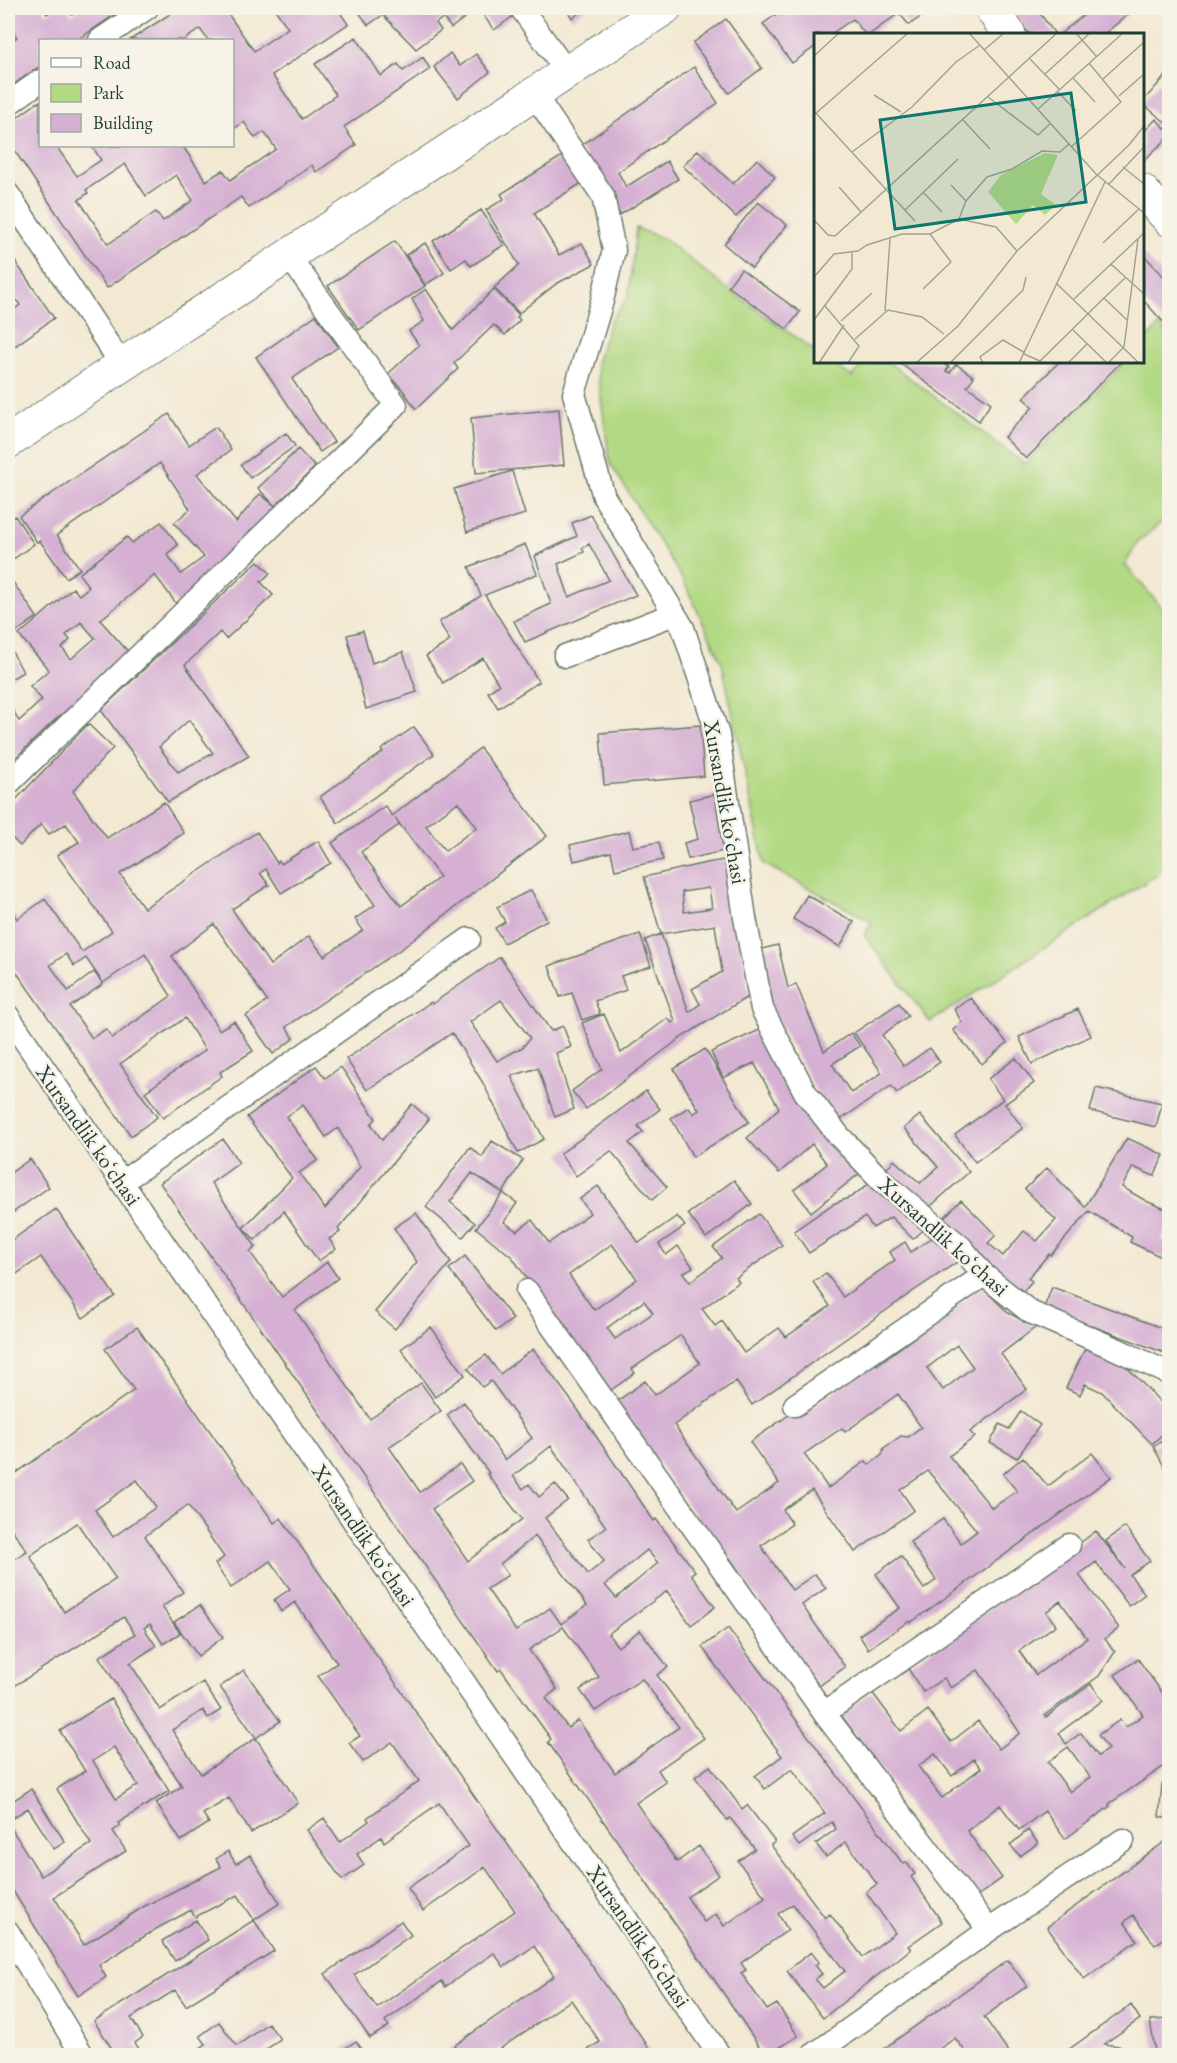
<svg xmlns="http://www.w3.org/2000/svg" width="1177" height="2063" font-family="'EB Garamond',serif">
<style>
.green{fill:#b2d983;stroke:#688b5c;stroke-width:1.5}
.building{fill:#d5b0d3;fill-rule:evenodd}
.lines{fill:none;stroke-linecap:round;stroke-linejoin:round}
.street-casing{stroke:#69796c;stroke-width:25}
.secondary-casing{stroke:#69796c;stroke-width:35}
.street{stroke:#fff;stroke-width:22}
.secondary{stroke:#fff;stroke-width:33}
.labels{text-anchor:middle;stroke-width:5;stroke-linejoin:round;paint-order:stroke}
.street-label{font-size:22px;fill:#1f3d34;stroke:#f7f3e8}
.inset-road{fill:none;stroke:#9ea493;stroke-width:1.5}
.view{fill:#0f766e;fill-opacity:0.15;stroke:#0f766e;stroke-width:3}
.inset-edge{fill:none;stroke:#1f3d34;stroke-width:3}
</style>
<rect width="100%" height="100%" fill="#f7f3e8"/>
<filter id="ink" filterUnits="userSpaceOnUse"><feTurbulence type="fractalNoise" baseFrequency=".0167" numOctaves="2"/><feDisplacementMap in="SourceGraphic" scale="12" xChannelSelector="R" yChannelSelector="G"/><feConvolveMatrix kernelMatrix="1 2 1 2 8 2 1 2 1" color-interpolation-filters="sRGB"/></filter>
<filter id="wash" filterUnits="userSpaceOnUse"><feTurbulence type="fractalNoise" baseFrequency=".008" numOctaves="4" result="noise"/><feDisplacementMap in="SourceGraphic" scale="24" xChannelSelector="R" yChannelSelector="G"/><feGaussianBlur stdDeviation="1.35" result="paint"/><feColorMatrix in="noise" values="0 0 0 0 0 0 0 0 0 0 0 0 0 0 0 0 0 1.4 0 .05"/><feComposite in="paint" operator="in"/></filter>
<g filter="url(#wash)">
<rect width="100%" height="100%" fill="#f3e9d3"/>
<path class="green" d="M636 228 664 239 722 285 815 351 816 362H831L852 377 865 362H888L1025 464 1125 362H1142L1143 343 1160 325 1169 337V516L1138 542 1125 565 1169 616V867L930 1022 864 935 872 922 764 864 722 663 683 580 610 463 596 363 610 321 628 298Z"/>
<g id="blocks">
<path class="building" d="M8 8H43L47 14 56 8H66L72 15 82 8H118L112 12 114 15 77 40H40V66L8 88V44L17 37 8 23Z
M179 8H237L228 14 254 51 288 28 274 8H337L348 24 272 75 302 119 336 95 315 64 356 37 381 76 398 64 403 71 423 57 430 69 344 127 356 145 316 172 312 165 249 208 241 197 107 288 8 141V124L40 101V146H56L77 176 101 160 92 146H189L184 148 206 181 223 170 230 180 276 149 264 132 255 138 244 122 232 130V40H208L200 29 184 40H130ZM125 164 146 196 176 175 193 200 163 221 156 212 108 244 79 200 88 193 86 190Z
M356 8H515L519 12 494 30 478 8 451 28 443 18 436 23 441 30 416 49 383 15 368 25Z
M566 8H587L572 18Z
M778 8H933L909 25 899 13 870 34H865L853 19 831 34H816V46L792 63 763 24 781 11Z
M1010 8H1036L1055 34H1029Z
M1093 8H1136L1104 34H1060Z
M726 19 762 68 729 93 693 43Z
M450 53 460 66 476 54 490 72 458 98 434 67Z
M694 67 718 103 618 172 626 187 667 161 678 179 620 215 602 182 579 147Z
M1170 71V126L1143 104V101Z
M1156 119 1170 133V136L1143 161V133Z
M698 150 733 184 757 159 775 177 736 217 683 166Z
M567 153 585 181 534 213 559 255 582 243 594 264 556 284 519 313 494 288 519 265 486 210 504 199 501 194Z
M758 202 787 225 752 268 724 244Z
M481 210 504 245 471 266 466 259 451 269 433 241Z
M395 241 425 286 359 330 328 286Z
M425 243 444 273 425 285 406 255Z
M8 251 54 318 8 351V314L20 305 8 288Z
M1143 254 1170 283V322L1166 325 1143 300Z
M741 269 800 312 787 329 728 286Z
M426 289 453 330 494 289 519 315 517 317 520 320 505 335 494 325 454 363 458 369 416 409 402 389 388 374 419 345 409 331 424 321 412 299Z
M316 315 338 347 292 379 334 442 320 452 256 357Z
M898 362H941L949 367 946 371 950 373 956 364 974 377 967 386 991 403 979 421Z
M1059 362H1121L1026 459 1004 437 1033 407 1023 398Z
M559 409 564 465 476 473 471 418Z
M169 414 189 445 216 427 231 450 197 474 236 522 260 494 275 506 258 488 298 449 315 467 275 506 277 508 178 606 155 575 100 620 132 656 57 718 8 765V701L19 721 42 700 30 686 49 670 19 635 73 588 79 595 89 587 79 574 127 537 132 543 161 522 178 545 167 554 181 574 204 557 174 523 190 509 160 463 57 535 80 569 66 578 40 541 37 542 19 516ZM81 622 95 638 71 659 62 648 70 640 66 635Z
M286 433 295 446 250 478 241 465Z
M512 471 525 514 467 532 454 489Z
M591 515 636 595 525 642 514 621 551 604 535 556 577 536 572 523ZM589 544 609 580 569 597 558 564 584 552 582 548Z
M15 516 34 544 8 563V521Z
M525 544 537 574 485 595 539 682 498 708 488 692 499 685 483 658 443 683 426 656 450 641 439 622 481 596 469 567Z
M258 561 270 573 261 582 273 595 226 639 220 632 185 665 249 756 168 802 101 710ZM189 720 213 753 178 772 159 747Z
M8 575 37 617 8 638Z
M363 631 372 663 403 652 417 692 366 709 347 635Z
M8 644 23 672 8 681Z
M88 724 113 748 73 791 107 838 164 802 184 833 120 874 144 908 257 832 277 863 279 861 281 864 318 841 331 863 281 893 266 869 260 873 269 885 232 909 270 965 309 936 324 956 363 930 355 919 375 905 332 843 385 806 392 816 480 748 547 836 404 947 286 1027 294 1038 273 1054 246 1016 267 1001 214 924 172 956 219 1030 234 1021 253 1051 220 1072 222 1076 163 1118 145 1092 205 1050 185 1018 120 1064 157 1117 131 1136 8 960V905L17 919 45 899 82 952 112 931 57 855 79 842 66 824 49 834 41 824 20 846 8 834V808ZM458 802 477 827 445 851 426 826ZM395 818 440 877 401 906 361 852 399 825ZM66 954 74 966 86 958 103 983 145 954 171 996 112 1038 106 1029 92 1038 70 1007 103 984 94 972 68 991 50 965Z
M700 725 704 776 604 785 600 733Z
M414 727 434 754 338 823 320 797 383 752 381 750Z
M716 794 728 850 688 859 684 843 698 839 689 800Z
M629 831 633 847 659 842 663 860 615 870 611 852 574 861 570 845Z
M729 859 749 996 682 1037 586 1109 572 1091 602 1069 582 1023 604 1014 621 1053 668 1018 672 1023 675 1021 645 940 661 934 689 1012 700 1004 692 989 722 972 715 925 661 934 644 877 706 863ZM709 888 712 908 684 912 682 892Z
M531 890 547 920 504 943 495 928 505 922 497 907Z
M807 895 854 922 840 947 793 919Z
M640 934 651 966 621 976 626 990 595 1001 600 1014 582 1020 572 993 560 997 549 966Z
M778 945 788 988 796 984 824 1051 851 1033 860 1046 832 1064 851 1093 882 1073 854 1033 899 1003 908 1016 882 1035 904 1066 930 1048 940 1062 897 1093 891 1086 834 1124 766 998 754 951Z
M500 957 551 1031 563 1026 571 1047 556 1053 574 1109 555 1117 538 1068 511 1076 544 1139 518 1153 483 1083 452 1033 367 1090 346 1059 431 1002 432 1004ZM501 1000 530 1038 523 1047 497 1061 470 1022Z
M971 998 1007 1043 982 1064 953 1030 962 1022 954 1009Z
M1078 1009 1091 1036 1032 1064 1019 1037Z
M764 1028 860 1173 811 1212 794 1190 827 1164 812 1144 779 1173 747 1138 779 1108 754 1063 723 1078 711 1052Z
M705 1049 749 1122 693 1157 671 1118 689 1107 693 1114 699 1110 674 1069Z
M1016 1058 1034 1083 1005 1104 1023 1128 975 1162 955 1135 1003 1099 988 1079Z
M316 1066 325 1078 341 1067 376 1119 371 1124 382 1140 412 1104 429 1119 338 1229 340 1232 329 1239 336 1249 318 1261 284 1211 255 1240 243 1228 292 1178 247 1117ZM303 1105 326 1137 338 1128 360 1167 325 1209 299 1173 318 1160 286 1117Z
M1096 1088 1162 1103 1156 1127 1090 1111Z
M646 1091 660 1109 638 1126 643 1132 629 1143 667 1187 652 1200 611 1151 576 1176 560 1154Z
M920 1115 969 1172 924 1212 882 1174 894 1160 920 1183 938 1167 904 1128Z
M1127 1138 1164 1155 1154 1176 1133 1167 1122 1187 1146 1201 1170 1211V1219L1162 1239 1170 1243V1261L1130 1242 1132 1237 1089 1211 1051 1255 1049 1254 1028 1278 1032 1281 1019 1296 973 1257 979 1252 944 1218 961 1200 996 1235 988 1243 1003 1256 1024 1231 1037 1241 1056 1220 1025 1189 1047 1168 1085 1207Z
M223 1139 239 1163 211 1183 256 1247 250 1252 282 1297 327 1262 338 1278 295 1310 370 1419 421 1383 441 1411 389 1447 420 1492 460 1464 472 1481 432 1509 468 1561 522 1519 487 1474 489 1473 447 1415 464 1402 505 1460 532 1438 491 1381 482 1387 468 1368 486 1355 500 1374 533 1349 576 1407 654 1521 656 1519 695 1571 691 1574 715 1607 691 1625 667 1591 608 1634 618 1647 640 1630 668 1667 657 1675 704 1738 658 1770 666 1782 636 1803 677 1862 699 1846 719 1875 687 1897 704 1922 716 1914 724 1926 765 1897 738 1861 755 1849 730 1818 727 1820 695 1777 710 1766 742 1809 747 1805 775 1842 771 1845 825 1918 830 1914 863 1957 895 1933 866 1892 877 1884 846 1842 826 1857 816 1844 836 1829 832 1822 799 1846 792 1837 825 1813 792 1769 765 1789 755 1776 782 1756 702 1647 728 1628 903 1864 906 1862 915 1874 911 1877 942 1922 908 1946 911 1949 823 2018 787 1971 811 1952 819 1962 815 1965 822 1974 815 1979 823 1988 845 1971 793 1904 778 1914 788 1930 741 1963 746 1970 741 1973 767 2010 777 2004 798 2036 768 2055H765L720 1988 548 1742 551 1739 501 1669 498 1671 160 1183ZM551 1446 606 1527 588 1539 604 1561 588 1574 545 1518 568 1500 555 1484 539 1497 529 1484 523 1489 513 1476ZM535 1536 587 1605 561 1624 550 1608 516 1631 487 1589 508 1575 500 1564ZM647 1550 658 1563 616 1598 605 1585ZM563 1627 599 1677 580 1690 595 1711 642 1679 679 1727 615 1773 578 1720 568 1728 546 1698 557 1689 529 1650Z
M492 1141 523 1160 503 1193 472 1173 450 1202 475 1223 463 1237 426 1207 470 1147 482 1157Z
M30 1159 49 1187 8 1216V1175Z
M734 1180 752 1204 706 1238 688 1214Z
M870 1183 927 1227 913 1239 891 1217 873 1228 865 1217 809 1253 794 1231 833 1204 851 1197Z
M598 1186 639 1243 677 1216 685 1226 659 1244 666 1255 678 1246 693 1267 683 1273 690 1282 722 1258 713 1247 759 1214 782 1245 736 1278 739 1282 702 1309 715 1326 722 1321 744 1353 779 1328 786 1337 830 1306 813 1282 826 1273 843 1297 895 1260 890 1252 905 1242 911 1252 939 1233 957 1262 915 1290 752 1405 736 1381 674 1425 736 1513 779 1483 750 1442 796 1410 800 1416 875 1362 877 1365 982 1287 1008 1313 1036 1327 1001 1354 1027 1389 970 1432 975 1437 949 1456 992 1508 1017 1491 1003 1474 1023 1457 1048 1486 1092 1453 1111 1477 962 1586 910 1623 909 1621 868 1649 859 1635 900 1608 876 1574 901 1556 924 1589 936 1580 910 1542 943 1519 961 1543 977 1531 928 1471 900 1490 914 1510 855 1552 812 1490 783 1510 792 1524 761 1546 792 1590 815 1574 826 1588 802 1605 845 1667 818 1687 725 1551 722 1554 616 1402 645 1381 655 1395 700 1363 681 1335 632 1369 635 1373 607 1393 512 1257 476 1228 503 1193 517 1203 504 1222 517 1231 532 1220 549 1243 590 1213 580 1199ZM612 1244 637 1279 594 1310 569 1275ZM644 1301 653 1313 615 1339 607 1328ZM957 1345 973 1367 943 1390 927 1368ZM898 1394 921 1427 908 1437 901 1436 884 1448 882 1455 869 1465 866 1461 828 1488 804 1454 842 1428 845 1432Z
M56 1209 115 1296 83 1318 41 1257 8 1280V1243Z
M416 1213 451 1262 395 1329 375 1312 417 1262 394 1228Z
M465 1256 513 1319 496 1331 449 1269Z
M1052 1287 1170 1331V1339L1165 1353 1044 1308Z
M137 1327 274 1523 281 1518 654 2055H580L600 2042 571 2000 491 2055H441L554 1976 534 1946 504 1967 494 1953 445 1987 442 1981 385 2021 389 2026 370 2038 325 1974 401 1921 411 1935 354 1975 377 2008 515 1911 485 1867 423 1911 408 1888 469 1846 439 1803 384 1842 381 1837 357 1854 364 1865 342 1880 307 1830 324 1818 340 1842 369 1821 367 1818 419 1781 392 1742 363 1762 349 1743 360 1736 318 1676 337 1663 295 1602 281 1612 274 1600 290 1589 270 1561 231 1588 215 1564 224 1557 188 1505 145 1536 183 1592 162 1607 180 1633 163 1644 150 1624 144 1628 156 1646 130 1663 160 1710 203 1682 221 1710 208 1718 203 1710 172 1730 201 1774 256 1738 298 1803 251 1833 229 1798 203 1814 209 1823 181 1841 156 1803 182 1786 99 1657 135 1634 124 1617 8 1690V1624L10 1622 8 1618V1555L11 1561 27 1551 8 1524V1479L134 1390 105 1349ZM137 1480 156 1507 113 1537 95 1510ZM77 1523 116 1579 64 1612 30 1556Z
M431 1327 465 1375 435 1397 401 1349Z
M1086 1347 1127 1367 1170 1412V1427L1152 1444 1102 1392 1085 1384 1080 1395 1066 1388Z
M1021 1411 1040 1425 1017 1458 990 1443 1000 1424 1009 1429Z
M1170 1437V1477L1153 1446Z
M1125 1527 1150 1561 1130 1575 1145 1594 1129 1606 1096 1562 1079 1575 1119 1628 1105 1639 1115 1652 1099 1676 1045 1715 1046 1717 1091 1684 1103 1700 1059 1733 1066 1744 1081 1733 1098 1756 1108 1749 1098 1735 1120 1720 1126 1727 1143 1715 1115 1675 1138 1659 1166 1698 1170 1696V1762L1109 1804 1110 1806 1065 1839 1045 1811 1019 1830 1000 1805 967 1831 1002 1878 976 1897 841 1715 872 1692 901 1731 928 1710 951 1742 978 1721 999 1749 1020 1733 978 1670 951 1688 944 1678 923 1692 907 1667 1050 1566 1096 1531 1125 1569 1106 1541ZM1060 1601 1087 1638 1036 1675 1019 1651 1056 1625 1046 1612ZM1068 1747 1090 1777 1070 1792 1048 1762ZM935 1754 952 1776 974 1759 981 1768 942 1798 918 1766Z
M200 1605 223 1637 198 1656 174 1622Z
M244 1670 280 1721 256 1738 220 1687Z
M111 1699 169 1791 118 1823 120 1826 113 1831 126 1851 54 1897 84 1945 143 1907 221 1867 216 1859 228 1851 236 1864 250 1855 280 1903 254 1920 238 1895 195 1917 191 1910 156 1929 99 1965 106 1977 78 1996 8 1883V1823L41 1876 91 1844 57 1789 85 1771 60 1731ZM114 1747 138 1785 116 1799 93 1761Z
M1162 1784 1170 1785V1819L1159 1817Z
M31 1789 65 1842 54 1849 28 1808 8 1821V1804Z
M1028 1830 1038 1843 1020 1856 1010 1845Z
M1170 1838V1883L1164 1887 1170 1895V1914L1164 1918 1170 1925V1934L1155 1945 1133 1915 1124 1922 1137 1940 1084 1979 1047 1927Z
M196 1920 208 1940 175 1961 162 1941Z
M254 1920 274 1951 186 2006 175 1990 131 2018 143 2037 135 2043 143 2055H116L94 2021Z
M1008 1960 1027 1986 984 2017 1011 2055H968L955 2038 931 2055H875Z
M1131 2005 1140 2019 1104 2044 1155 2051 1150 2020 1170 2019V2055H1061Z
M219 2022 237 2046 268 2023 280 2039 259 2055H190L206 2044 200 2036Z
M356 2041 366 2055H335Z"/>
</g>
</g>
<g filter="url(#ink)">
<use href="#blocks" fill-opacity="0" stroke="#69796c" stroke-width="1.5"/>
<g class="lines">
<defs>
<path id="street" d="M521 8 567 72
M100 40 147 8
M534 94 603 196 614 250 602 301 574 394 604 497 683 628 718 735 745 918 762 1009 805 1092 839 1136 883 1182 961 1247 984 1275 1030 1312 1116 1349 1166 1372
M8 104 40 81
M8 194 122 365
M565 656 674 614
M8 784 396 405 288 255
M8 1016 720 2056
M122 1182 469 939
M527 1291 824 1713 989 1930
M795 1405 984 1275
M824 1713 1069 1545
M8 1932 83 2056
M812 2056 989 1930 1123 1840"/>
<path id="secondary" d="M991 8 1009 34
M1142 191 1170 220
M8 442 122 365 665 8"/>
</defs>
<use href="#street" class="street-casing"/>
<use href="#secondary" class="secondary-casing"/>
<use href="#street" class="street"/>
<use href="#secondary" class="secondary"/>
</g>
</g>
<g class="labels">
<g class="street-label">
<text transform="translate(726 802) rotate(80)" y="8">Xursandlik koʻchasi</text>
<text transform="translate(89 1135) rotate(55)" y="8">Xursandlik koʻchasi</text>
<text transform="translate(944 1236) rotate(42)" y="8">Xursandlik koʻchasi</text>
<text transform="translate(364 1535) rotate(56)" y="8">Xursandlik koʻchasi</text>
<text transform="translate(639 1936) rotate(56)" y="8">Xursandlik koʻchasi</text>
</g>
</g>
<g transform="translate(814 33)">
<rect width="330" height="330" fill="#f3e9d3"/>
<path d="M231 120 244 122 227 161 242 172 231 182 219 172 202 191 174 159 187 142Z" fill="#b2d983"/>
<path class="inset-road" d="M155 0 282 141 330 180M262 0 283 24M170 17 190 0M0 23 25 0M216 26 246 57M231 41 276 0M259 45 281 69M289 46 330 9M244 59 262 78M60 62 87 79M305 63 330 41M174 64 224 102 237 90M224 76 309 0M0 78 101 188M1 81 94 0M149 87 176 116M257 114 307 69 275 30M38 119 98 74 142 29 166 12M309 134 330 151M295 151 330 114M137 152 152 168M25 154 47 179M109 159 128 179M91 177 144 126M145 186 152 168 173 144 198 136 228 118 246 119 255 111M0 187 14 202 21 203 243 0M289 210 325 176M297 231 330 261M0 244 20 221 44 218 53 212 88 201H116L145 186 182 194 203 218M311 245 290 265 313 287M242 250 325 330M109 256 137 229 116 201M260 266 330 200M11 273 45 313 34 330M71 278 76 206M0 287 38 236V220M27 288 58 260M259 297 293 330M41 306 74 277 108 284 130 301M210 321 226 328 290 265M5 330 30 292M102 330 144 293 203 218 315 112 330 93M136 330 209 257 212 244M169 330 166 324 189 307 211 320M205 330 291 149M254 330 273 311M294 330 310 314 324 206"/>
<path class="view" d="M257 60 272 169 81 196 66 87Z"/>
<rect width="330" height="330" class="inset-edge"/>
</g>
<rect width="1177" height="2063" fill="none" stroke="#f7f3e8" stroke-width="30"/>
<rect x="39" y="39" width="195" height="108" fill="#f7f3e8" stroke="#a1aaa0" stroke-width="1.5"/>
<rect x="51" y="58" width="30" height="9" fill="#ffffff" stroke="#a1aaa0" stroke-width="1.5"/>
<text x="93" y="69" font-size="18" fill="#1f3d34">Road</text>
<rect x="51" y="84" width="30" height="18" fill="#b2d983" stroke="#a1aaa0" stroke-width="1.5"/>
<text x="93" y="99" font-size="18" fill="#1f3d34">Park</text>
<rect x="51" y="114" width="30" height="18" fill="#d5b0d3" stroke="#a1aaa0" stroke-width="1.5"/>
<text x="93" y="129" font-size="18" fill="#1f3d34">Building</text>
</svg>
